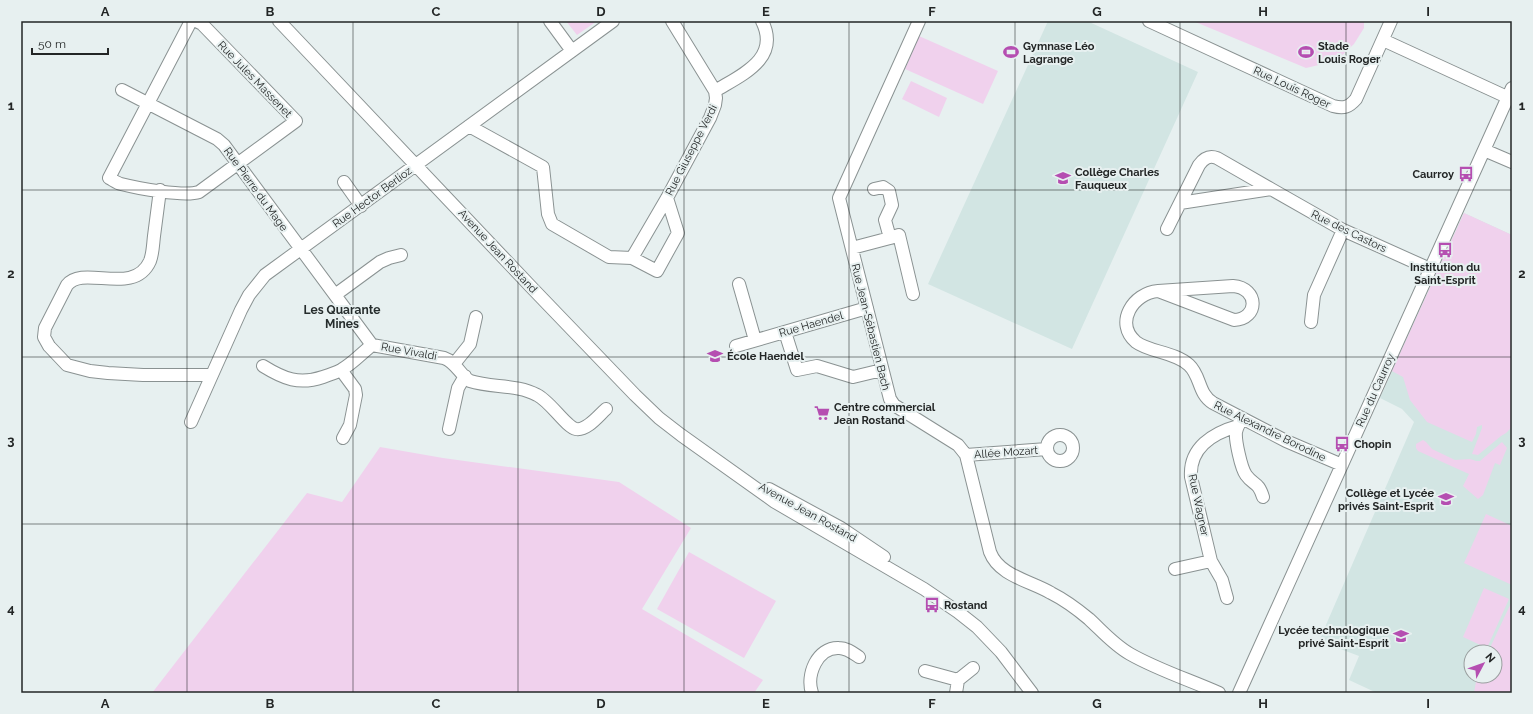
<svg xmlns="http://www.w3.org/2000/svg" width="1533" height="714" font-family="Raleway,sans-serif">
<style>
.built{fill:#d2e5e3;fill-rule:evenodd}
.green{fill:#f0d1ed}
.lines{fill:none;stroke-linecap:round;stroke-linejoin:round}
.minor-casing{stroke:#8a9292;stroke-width:14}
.minor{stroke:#fff;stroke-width:12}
.grid{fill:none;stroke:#232626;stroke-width:1;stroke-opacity:0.55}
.labels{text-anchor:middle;stroke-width:4;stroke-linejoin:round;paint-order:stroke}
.poi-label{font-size:11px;font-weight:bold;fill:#232626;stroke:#e7f0f0;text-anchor:start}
.street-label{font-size:11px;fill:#232626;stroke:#e7f0f0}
.neighbourhood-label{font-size:12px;font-weight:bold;fill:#262d2d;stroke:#e7f0f0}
.neatline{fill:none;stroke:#232626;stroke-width:1.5}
.grid-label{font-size:13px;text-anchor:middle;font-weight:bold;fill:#232626}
</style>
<rect width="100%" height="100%" fill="#e7f0f0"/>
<path class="built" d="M1048 21H1087L1198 72 1072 349 928 284Z
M1464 213 1512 235V693H1377L1349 680 1359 656 1319 641 1414 422 1402 409 1380 398ZM1471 652H1495V676H1471Z"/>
<path class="green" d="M566 21H597L577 35Z
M1193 21H1364V28L1354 44 1336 61 1306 68Z
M919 36 998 71 983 104 905 69Z
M911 81 947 98 939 117 902 99Z
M1464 213 1512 235V427L1506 433 1501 436 1478 455 1472 454 1482 428V425L1477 427 1476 434 1472 442 1427 422 1410 400 1403 377 1392 371Z
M1423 440 1426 442 1432 449 1455 460 1470 459 1476 461H1480L1502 442 1507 448 1500 465 1495 463 1483 495 1478 499 1463 486 1469 474 1418 451 1416 448V444Z
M380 447 443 458 619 482 691 528 642 609 763 680 754 693H152L307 493 342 502Z
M1486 514 1512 526V585L1464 563Z
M689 552 776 601 744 658 657 609Z
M1484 588 1509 599 1487 648 1463 637Z
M1512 601V693H1474L1477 676H1495V652H1488Z"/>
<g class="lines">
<defs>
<path id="minor" d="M191 21 109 178C113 180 117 183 121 184 137 188 184 197 199 192L296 121 202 24 196 21
M279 21 534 290 635 395 659 418 681 435 775 502 924 589 958 612 977 627 1001 652 1032 693
M550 21 572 51
M919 21 839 198 890 399 894 405 958 445 966 455 990 552C999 576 1031 581 1051 593 1065 600 1077 609 1089 619 1102 631 1114 645 1130 654 1158 670 1190 680 1219 693
M1149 21 1333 106C1344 109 1349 107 1356 99L1391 21
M1383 40 1507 97
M122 90 217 139 224 145 372 345 444 358C456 362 460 375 470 381 492 388 517 384 537 395 550 401 566 427 576 429 587 431 599 415 606 409
M715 91C741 75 781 59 762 21
M469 126 543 167 548 214 552 224 609 257 632 258 657 271 678 233 667 198
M1484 150 1512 162
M344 182 361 206
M874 189 883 187 889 191 892 205 885 220 890 238 899 235 913 294
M160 190C158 206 156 221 154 236 153 244 153 253 150 261 134 297 83 264 67 285L45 328 44 337 49 346 67 365 90 371 108 373 143 375H211
M1180 203 1199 165C1204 158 1209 155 1217 158L1271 189
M1167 229 1180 203 1271 189 1343 230 1430 269
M852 248 890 238
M632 258 667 198 710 118 715 105 716 98 715 91 672 21
M739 284 755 340
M1158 291 1234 320C1259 319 1259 288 1233 286L1158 291C1133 293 1114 323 1136 342 1149 352 1175 352 1189 365 1201 376 1198 394 1213 403L1286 441 1342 465
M335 295 380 262 389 258 401 255
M1311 322 1314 295 1343 230
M785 332 797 370 817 366 853 377 882 370
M736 346 867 308
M454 364 470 344 476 317
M263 366C284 379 299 385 323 377 329 375 335 373 341 370 352 364 362 353 372 345
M341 370 355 389 356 395 350 425 343 438
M1241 420C1239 424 1237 427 1236 432 1235 440 1241 468 1246 475 1254 486 1258 481 1263 497
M191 422 241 310 249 295 265 275 613 21
M449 429 458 388 465 376
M1047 448a13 13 0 1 1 26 0a13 13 0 1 1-26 0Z
M966 455 1047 449
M769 489 841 528 884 557
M1175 569 1211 561
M1227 598 1222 580 1211 561 1191 477C1189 448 1213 433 1238 426
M925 671 958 680 956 693
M958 680 973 668
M812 693C806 675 817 647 839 648 847 648 853 653 859 657
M1239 693 1512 88"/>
</defs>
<use href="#minor" class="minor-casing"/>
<use href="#minor" class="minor"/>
</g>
<path class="grid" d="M187 21V693M353 21V693M518 21V693M684 21V693M849 21V693M1015 21V693M1180 21V693M1346 21V693M21 190H1512M21 357H1512M21 524H1512"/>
<defs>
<symbol id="stadium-bare" viewBox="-9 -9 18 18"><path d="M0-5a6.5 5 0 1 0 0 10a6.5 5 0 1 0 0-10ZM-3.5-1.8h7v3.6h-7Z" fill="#b54eb1" stroke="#e7f0f0" stroke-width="2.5" paint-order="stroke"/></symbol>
<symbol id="bus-bare" viewBox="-9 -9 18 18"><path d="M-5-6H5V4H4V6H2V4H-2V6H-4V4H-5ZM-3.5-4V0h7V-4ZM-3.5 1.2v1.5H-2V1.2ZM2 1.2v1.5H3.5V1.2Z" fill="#b54eb1" stroke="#e7f0f0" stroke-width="2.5" paint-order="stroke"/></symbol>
<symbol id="school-bare" viewBox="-9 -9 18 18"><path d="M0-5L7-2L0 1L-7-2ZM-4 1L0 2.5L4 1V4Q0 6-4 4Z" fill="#b54eb1" stroke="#e7f0f0" stroke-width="2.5" paint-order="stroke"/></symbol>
<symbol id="supermarket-bare" viewBox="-9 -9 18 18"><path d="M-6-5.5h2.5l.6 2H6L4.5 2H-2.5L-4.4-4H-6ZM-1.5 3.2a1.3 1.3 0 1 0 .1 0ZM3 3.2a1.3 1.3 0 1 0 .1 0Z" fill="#b54eb1" stroke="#e7f0f0" stroke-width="2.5" paint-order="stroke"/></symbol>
</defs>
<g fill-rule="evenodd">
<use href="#stadium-bare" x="1000" y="41" width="22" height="22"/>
<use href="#stadium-bare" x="1295" y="41" width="22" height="22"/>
<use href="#bus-bare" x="1455" y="163" width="22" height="22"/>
<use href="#school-bare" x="1052" y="167" width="22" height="22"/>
<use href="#bus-bare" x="1434" y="239" width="22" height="22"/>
<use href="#school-bare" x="704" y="345" width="22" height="22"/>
<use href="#supermarket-bare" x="811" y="402" width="22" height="22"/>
<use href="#bus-bare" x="1331" y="433" width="22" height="22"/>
<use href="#school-bare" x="1435" y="488" width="22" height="22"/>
<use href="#bus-bare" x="921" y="594" width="22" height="22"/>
<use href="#school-bare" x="1390" y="625" width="22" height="22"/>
</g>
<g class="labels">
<g class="poi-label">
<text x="1023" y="50">Gymnase Léo<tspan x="1023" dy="13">Lagrange</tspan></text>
<text x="1318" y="50">Stade<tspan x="1318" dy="13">Louis Roger</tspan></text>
<text x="1075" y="176">Collège Charles<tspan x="1075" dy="13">Fauqueux</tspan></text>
<text x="1454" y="178" text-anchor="end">Caurroy</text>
<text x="1445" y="271" text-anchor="middle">Institution du<tspan x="1445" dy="13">Saint-Esprit</tspan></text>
<text x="727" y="360">École Haendel</text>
<text x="834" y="411">Centre commercial<tspan x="834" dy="13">Jean Rostand</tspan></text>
<text x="1354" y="448">Chopin</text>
<text x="1434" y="497" text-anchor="end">Collège et Lycée<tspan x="1434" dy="13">privés Saint-Esprit</tspan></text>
<text x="944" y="609">Rostand</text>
<text x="1389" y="634" text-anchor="end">Lycée technologique<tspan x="1389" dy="13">privé Saint-Esprit</tspan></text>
</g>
<g class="street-label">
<text transform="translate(255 79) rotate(46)" y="4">Rue Jules Massenet</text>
<text transform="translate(1292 87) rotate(25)" y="4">Rue Louis Roger</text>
<text transform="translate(691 150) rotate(-63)" y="4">Rue Giuseppe Verdi</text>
<text transform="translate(256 189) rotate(54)" y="4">Rue Pierre du Mage</text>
<text transform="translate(372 197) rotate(-36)" y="4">Rue Hector Berlioz</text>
<text transform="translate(1349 231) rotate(26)" y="4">Rue des Castors</text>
<text transform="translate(498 251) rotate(47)" y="4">Avenue Jean Rostand</text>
<text transform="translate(811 324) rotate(-16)" y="4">Rue Haendel</text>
<text transform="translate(871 327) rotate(76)" y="4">Rue Jean-Sébastien Bach</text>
<text transform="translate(409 351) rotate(10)" y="4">Rue Vivaldi</text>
<text transform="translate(1375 390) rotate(-66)" y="4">Rue du Caurroy</text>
<text transform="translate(1270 431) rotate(26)" y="4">Rue Alexandre Borodine</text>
<text transform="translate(1006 452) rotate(-4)" y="4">Allée Mozart</text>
<text transform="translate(1199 505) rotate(78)" y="4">Rue Wagner</text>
<text transform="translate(808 512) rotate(29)" y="4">Avenue Jean Rostand</text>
</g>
<g class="neighbourhood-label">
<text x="342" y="314">Les Quarante<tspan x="342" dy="14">Mines</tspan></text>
</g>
</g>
<rect width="1533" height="714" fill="none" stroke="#e7f0f0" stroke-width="44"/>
<g transform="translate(1483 664) rotate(49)"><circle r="19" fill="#e7f0f0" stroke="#999f9f"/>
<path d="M0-3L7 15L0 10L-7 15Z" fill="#b54eb1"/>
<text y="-6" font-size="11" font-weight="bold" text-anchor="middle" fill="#232626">N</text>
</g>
<path d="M32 48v6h76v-6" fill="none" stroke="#232626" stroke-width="2"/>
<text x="38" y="48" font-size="12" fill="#232626" stroke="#e7f0f0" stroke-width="3" paint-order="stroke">50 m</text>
<rect x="22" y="22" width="1489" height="670" class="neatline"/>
<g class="grid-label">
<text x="105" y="16">A</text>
<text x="270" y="16">B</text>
<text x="436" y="16">C</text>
<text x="601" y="16">D</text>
<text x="766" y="16">E</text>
<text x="932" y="16">F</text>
<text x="1097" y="16">G</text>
<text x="1263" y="16">H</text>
<text x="1428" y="16">I</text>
<text x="11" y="110">1</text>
<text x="1522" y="110">1</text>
<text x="11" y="278">2</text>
<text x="1522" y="278">2</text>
<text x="11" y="445">3</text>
<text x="1522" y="445">3</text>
<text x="11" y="613">4</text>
<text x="1522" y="613">4</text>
<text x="105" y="708">A</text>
<text x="270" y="708">B</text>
<text x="436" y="708">C</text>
<text x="601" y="708">D</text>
<text x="766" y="708">E</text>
<text x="932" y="708">F</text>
<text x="1097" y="708">G</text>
<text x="1263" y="708">H</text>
<text x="1428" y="708">I</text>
</g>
</svg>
